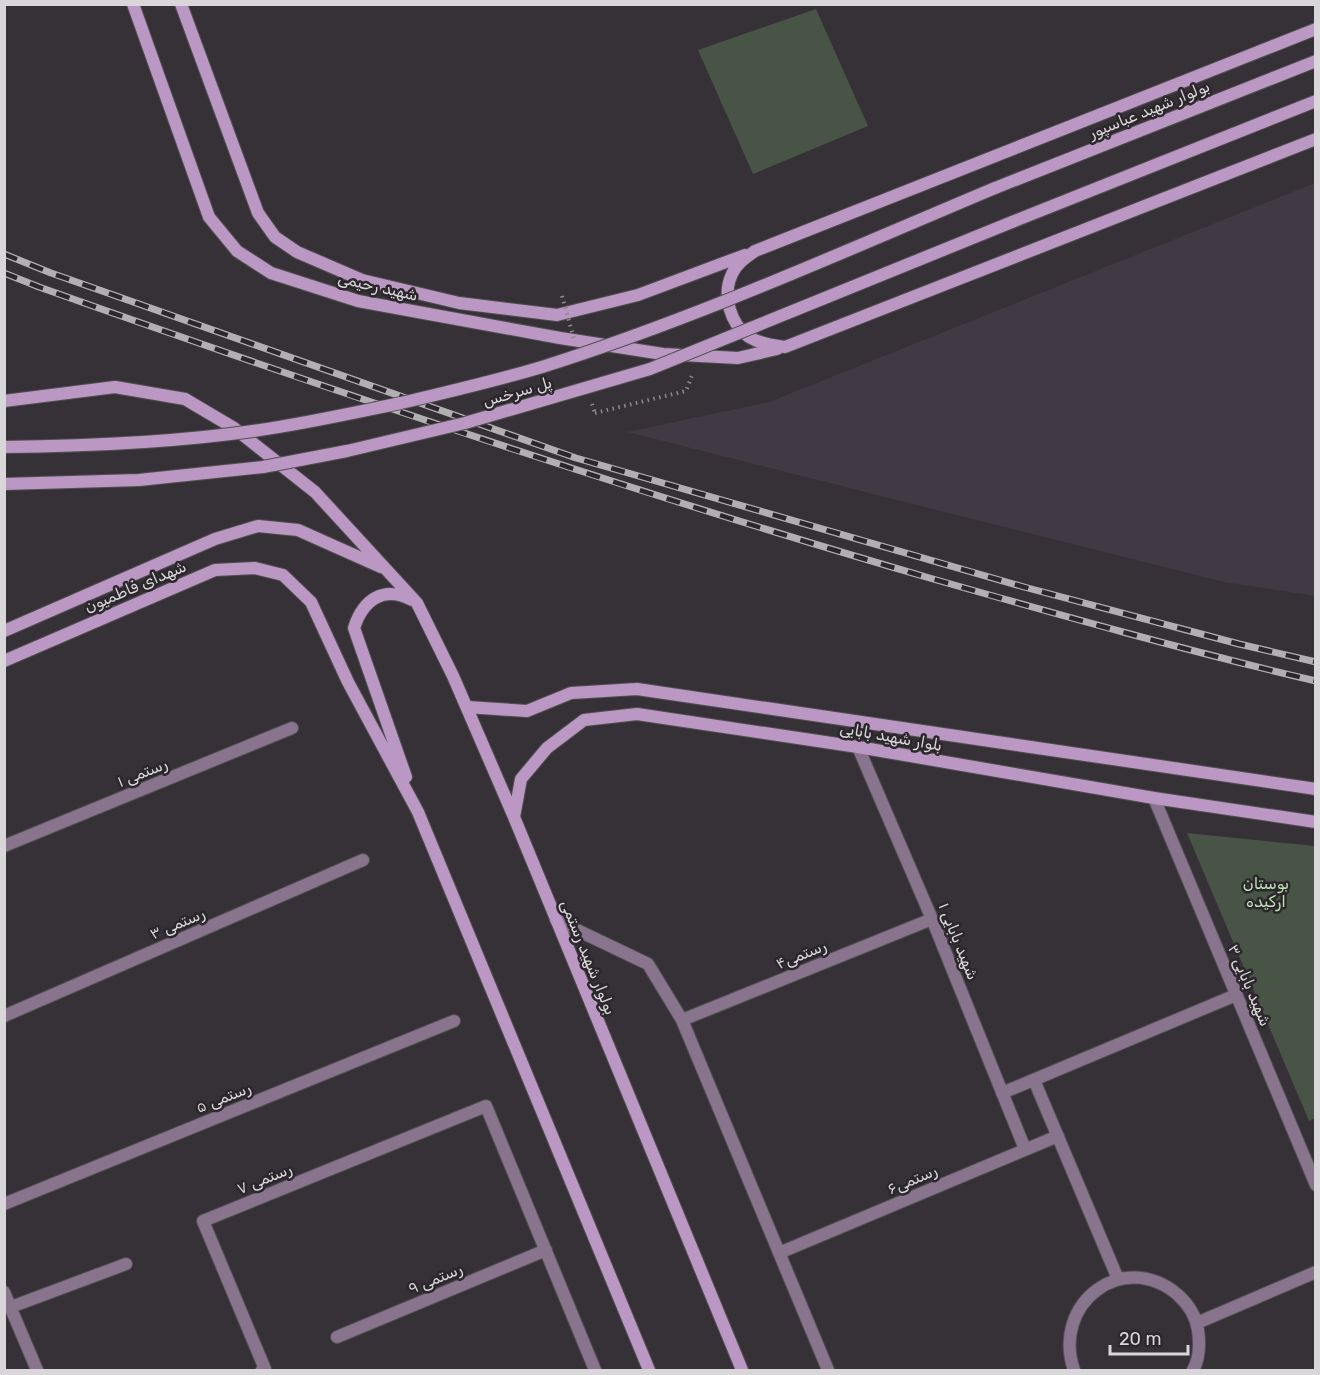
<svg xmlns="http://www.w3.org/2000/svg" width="1320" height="1375" font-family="Rubik,'Noto Naskh Arabic',sans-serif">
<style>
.built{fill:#413943}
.green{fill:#485445}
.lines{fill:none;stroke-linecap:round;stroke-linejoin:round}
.street-casing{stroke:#534f53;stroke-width:14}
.secondary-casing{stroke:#534f53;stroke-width:14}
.path{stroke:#8c898d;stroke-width:4;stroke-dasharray:1.5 4.5;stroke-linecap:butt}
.street{stroke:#89748e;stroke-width:12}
.secondary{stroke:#ba98c3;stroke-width:12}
.rail-casing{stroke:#b2afb2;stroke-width:7}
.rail{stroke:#2b272c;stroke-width:4.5;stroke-dasharray:14;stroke-linecap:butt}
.secondary-bridge-casing{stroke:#534f53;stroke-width:14;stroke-linecap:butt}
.path-bridge{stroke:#8c898d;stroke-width:4;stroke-dasharray:1.5 4.5;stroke-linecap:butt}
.secondary-bridge{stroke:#ba98c3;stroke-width:12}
.labels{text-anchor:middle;stroke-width:5;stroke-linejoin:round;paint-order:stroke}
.street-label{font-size:16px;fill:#d9d6d9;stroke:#2b272c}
.park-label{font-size:16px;fill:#bce1b2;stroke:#2b272c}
</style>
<rect width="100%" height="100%" fill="#353136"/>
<path class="built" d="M1315 183V596L1224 582 627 432 769 402Z"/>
<path class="green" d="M816 9 868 126 753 174 698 50Z
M1187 833 1315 846V1118L1309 1121Z"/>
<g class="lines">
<defs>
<path id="street" d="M858 747 932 919 1025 1149
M1154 798 1316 1185
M4 846 292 728
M556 920 648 964 682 1020 828 1370
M4 1016 363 860
M682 1020 932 919
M1034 1080 1118 1279
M1002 1093 1236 995
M4 1204 454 1021
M779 1253 1058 1136
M4 1292 37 1370
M11 1307 126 1264
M1197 1323 1316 1272
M337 1337 546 1250
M262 1370 265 1369 203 1221 486 1106 595 1370
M1074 1370C1051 1304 1123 1248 1178 1295 1188 1304 1196 1317 1198 1330 1200 1344 1200 1358 1193 1370"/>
<path id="secondary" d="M133 4 209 217 237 251 271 273 358 301 560 338 663 354 738 358 777 349
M181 4 258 213 275 237 297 252 362 280 459 303 557 315 638 295 745 255
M1316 29 755 251C745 258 736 264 732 274 722 295 730 324 749 337 760 344 773 345 785 347L1316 139
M995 188 1316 61
M1012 222 1316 101
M4 401 115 387 185 399 234 428 315 492 417 603 453 676 514 817 742 1370
M4 631 215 539 258 526 298 530 381 567
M4 661 215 570 255 568 283 575 311 602 348 682 418 812 649 1370
M467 707 527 711 571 693 637 689 1316 789
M406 777 354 628C363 600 383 585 412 600
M514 817 521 779 547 748 584 720 637 714 858 747 1154 798 1316 822"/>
</defs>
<use href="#street" class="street-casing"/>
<use href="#secondary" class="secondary-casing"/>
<path class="path" d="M595 413 686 391 693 373"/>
<use href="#street" class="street"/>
<use href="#secondary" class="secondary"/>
<defs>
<path id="rail" d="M4 254 51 273 576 458 1024 587 1239 644 1316 662
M4 273 39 287C335 392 632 492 933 579 1060 615 1187 651 1316 681"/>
</defs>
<use href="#rail" class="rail-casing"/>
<use href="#rail" class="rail"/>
<defs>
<path id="secondary-bridge" d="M4 447C87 446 171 443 253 431 303 424 352 413 401 403 448 392 495 381 542 367 697 318 845 251 995 188
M4 484 139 480 263 467 347 451 465 423 650 369 1012 222"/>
</defs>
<use href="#secondary-bridge" class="secondary-bridge-casing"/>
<path class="path-bridge" d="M562 296 574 339
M592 404 595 413"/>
<use href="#secondary-bridge" class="secondary-bridge"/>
</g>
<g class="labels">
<g class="street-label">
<text transform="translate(1149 109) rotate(-22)" y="6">بولوار شهید عباسپور</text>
<text transform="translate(378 286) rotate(13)" y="6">شهید رحیمی</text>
<text transform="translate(517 391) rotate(-16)" y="6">پل سرخس</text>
<text transform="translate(135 586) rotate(-23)" y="6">شهدای فاطمیون</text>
<text transform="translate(891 736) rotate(10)" y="6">بلوار شهید بابایی</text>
<text transform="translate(142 772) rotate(-22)" y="6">رستمی ۱</text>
<text transform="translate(177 923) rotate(-23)" y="6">رستمی ۳</text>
<text transform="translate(959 941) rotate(68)" y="6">شهید بابایی ۱</text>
<text transform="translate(801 954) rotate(-22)" y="6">رستمی۴</text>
<text transform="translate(589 957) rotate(68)" y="6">بولوار شهید رستمی</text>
<text transform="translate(1250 985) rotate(67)" y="6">شهید بابایی ۳</text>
<text transform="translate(223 1097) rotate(-22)" y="6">رستمی ۵</text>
<text transform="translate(264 1178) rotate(-22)" y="6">رستمی ۷</text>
<text transform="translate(912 1179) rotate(-23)" y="6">رستمی۶</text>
<text transform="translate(435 1278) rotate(-22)" y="6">رستمی ۹</text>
</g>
<g class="park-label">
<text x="1266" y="889">بوستان<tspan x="1266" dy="18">ارکیده</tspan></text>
</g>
</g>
<rect width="1320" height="1375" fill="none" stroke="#d9d6d9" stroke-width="12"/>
<path d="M1110 1345v9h78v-9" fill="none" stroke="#d9d6d9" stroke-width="3"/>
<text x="1119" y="1345" font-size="18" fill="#d9d6d9" stroke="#2b272c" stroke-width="4.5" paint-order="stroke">20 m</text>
</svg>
